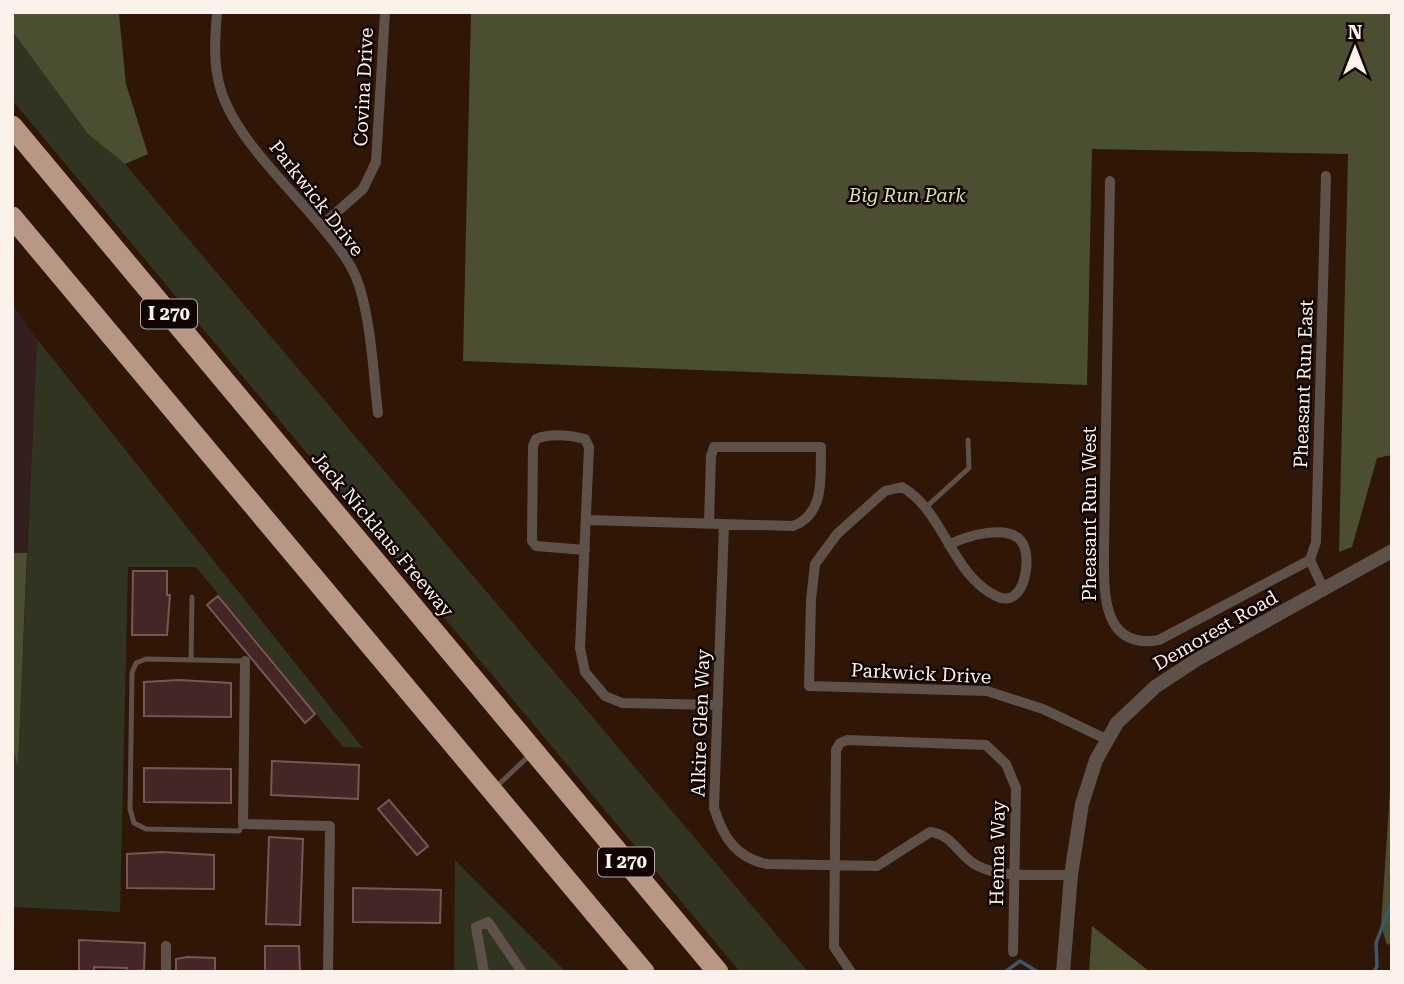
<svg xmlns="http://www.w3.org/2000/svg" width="1404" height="984" font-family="'Roboto Serif',serif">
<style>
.commercial{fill:#321f1e}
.green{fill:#313421}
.forest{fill:#4b4e31}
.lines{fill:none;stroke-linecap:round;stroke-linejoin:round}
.stream{stroke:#3a596a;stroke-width:3.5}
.building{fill:#452626;stroke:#795554;stroke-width:2}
.service{stroke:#5e5149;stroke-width:5}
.minor{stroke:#5e5149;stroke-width:10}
.tertiary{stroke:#5e5149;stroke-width:14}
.motorway{stroke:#b99785;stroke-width:21}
.labels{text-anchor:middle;stroke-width:5;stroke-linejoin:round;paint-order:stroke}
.shield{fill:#100502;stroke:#b5aaa5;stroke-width:2}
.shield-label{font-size:18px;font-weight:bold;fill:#fcf1eb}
.street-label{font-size:19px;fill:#fcf1eb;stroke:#100502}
.park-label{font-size:19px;font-style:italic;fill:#d8e1a7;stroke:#100502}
</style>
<rect width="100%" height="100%" fill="#2f1606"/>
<path class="commercial" d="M12 303 37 339 27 553H12Z"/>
<path class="green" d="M12 31 88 134 125 164 808 972H740L12 100Z
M37 339 363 748 343 747 196 567H128L120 912 12 907V747L18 763Z
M455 860 566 972H454Z"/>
<path class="forest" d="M12 12 119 14 126 84 148 154 125 164 88 134 12 31Z
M471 12H1392V455L1377 458 1352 547 1339 552 1348 154 1092 149 1087 385 463 361Z
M12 553H27L18 766 12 747Z
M1392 759V942L1387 945 1381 926Z
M1092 926 1150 972H1089Z"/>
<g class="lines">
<path class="stream" d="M1005 972 1020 961 1038 972
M1374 972 1377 966 1376 943 1392 901"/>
</g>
<path class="building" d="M133 571H167V595H170L167 635H132Z
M218 596 315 714 305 723 207 605Z
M179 680 231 683V717L144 716V682Z
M272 761 359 765 358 799 271 795Z
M144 768 231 769V803L144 802Z
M389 800 428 846 417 855 378 809Z
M269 837 303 839 300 925 266 924Z
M162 852 214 855V889L127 888V854Z
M353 888 441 890 440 923 353 922Z
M79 940 145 943 144 970 126 972 127 968 94 967V972H79Z
M265 946H299L300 972H265Z
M187 957 215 958V972H176V959Z"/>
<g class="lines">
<path class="service" d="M924 509 969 468 968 440
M191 660 192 597
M497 786 531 754
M243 824 239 831 146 829 134 823 130 809 132 673 136 663 146 659 244 661"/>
<path class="minor" d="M217 12C215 37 213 63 220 87 232 133 285 183 316 220 330 237 347 256 356 277 371 315 373 372 378 413
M1110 181 1104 552C1104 591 1101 650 1159 640L1310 560
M321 226 363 189 376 162 385 12
M587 520 793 526C826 514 820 475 821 447H714L711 456 709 523
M724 524 714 808C723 837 736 858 767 864L877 866 930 832C953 834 959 857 978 866 1004 879 1043 874 1071 875
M949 545C964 536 1012 522 1023 544 1032 561 1024 610 996 596 951 574 944 511 902 487L885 491 837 534 815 564 811 600 809 686 987 691 1043 709 1106 739
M585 550 536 546 532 541 533 446 536 439C550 433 571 435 585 439L589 447 580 648 585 672 605 696 622 703 718 705
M1324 590 1310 560 1316 542 1326 176
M245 661 243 824 330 826 328 972
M166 972V946
M484 972 476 927 488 922 522 972
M851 972 834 947 836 750 840 743 847 740 986 745 1006 764 1016 788 1013 952"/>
<path class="tertiary" d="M1063 972 1071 875 1082 804 1096 760 1117 723 1155 687 1196 660 1392 551"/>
<path class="motorway" d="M12 126 718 972
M12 217 644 972"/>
</g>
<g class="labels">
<g class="shield">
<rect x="141" y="299.5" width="56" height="29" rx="5"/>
<rect x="598" y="847.5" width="56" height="29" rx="5"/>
</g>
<g class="shield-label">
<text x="169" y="320">I 270</text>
<text x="626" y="868">I 270</text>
</g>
<g class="street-label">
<text transform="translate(363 87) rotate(-87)" y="7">Covina Drive</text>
<text transform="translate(317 198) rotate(52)" y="7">Parkwick Drive</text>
<text transform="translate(1303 384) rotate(-88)" y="7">Pheasant Run East</text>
<text transform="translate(1089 514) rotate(-90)" y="7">Pheasant Run West</text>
<text transform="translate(383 534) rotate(50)" y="7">Jack Nicklaus Freeway</text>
<text transform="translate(1215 630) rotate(-30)" y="7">Demorest Road</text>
<text transform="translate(921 673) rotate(3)" y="7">Parkwick Drive</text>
<text transform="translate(700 723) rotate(-88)" y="7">Alkire Glen Way</text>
<text transform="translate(997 853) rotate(-89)" y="7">Henna Way</text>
</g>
<g class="park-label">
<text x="907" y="202">Big Run Park</text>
</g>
</g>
<rect width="1404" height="984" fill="none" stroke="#fcf1eb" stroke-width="28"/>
<g transform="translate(1355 49)" stroke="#100502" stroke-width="5" paint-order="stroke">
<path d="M0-5L12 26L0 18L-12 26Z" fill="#fcf1eb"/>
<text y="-10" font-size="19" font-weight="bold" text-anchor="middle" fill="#fcf1eb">N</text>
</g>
</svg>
